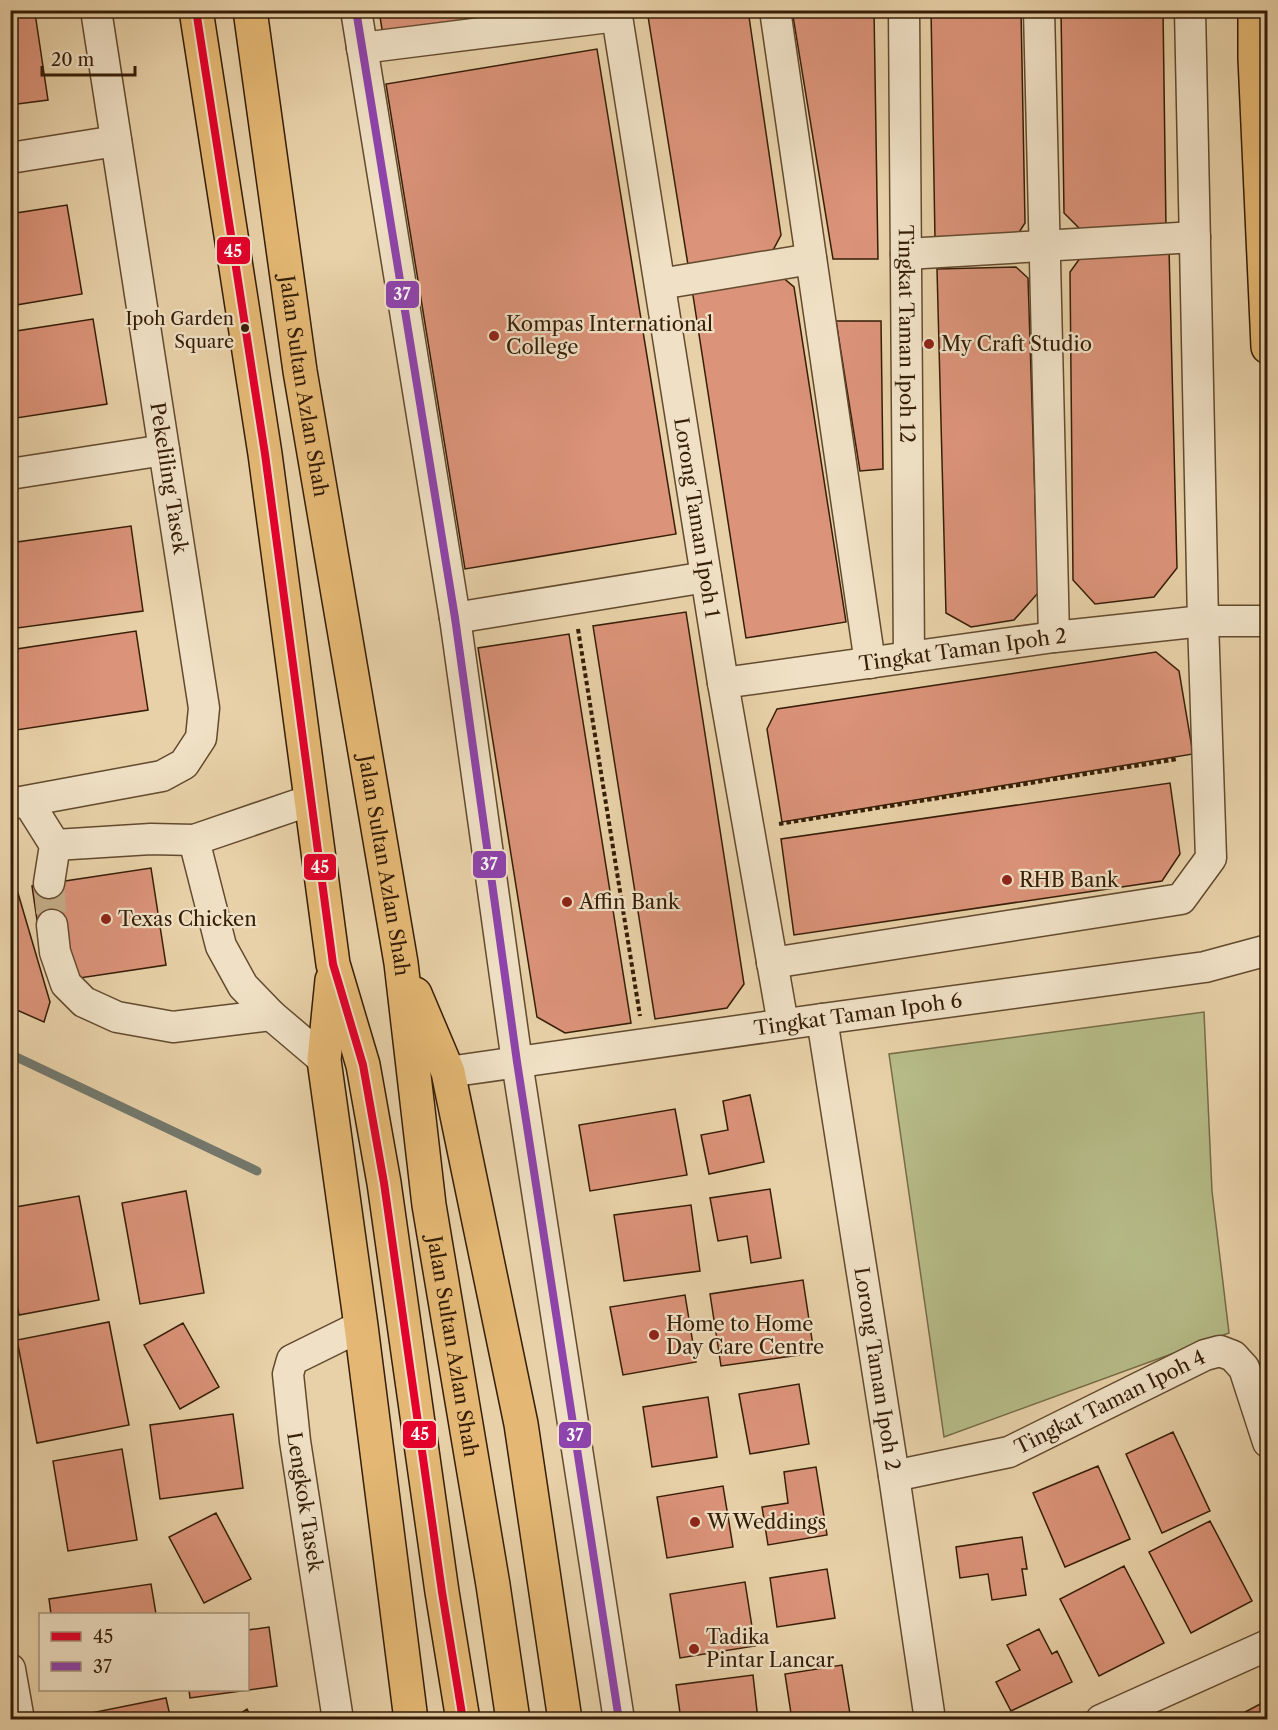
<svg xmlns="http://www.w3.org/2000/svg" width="1278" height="1730" font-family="'Libre Caslon Text',serif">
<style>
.green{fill:#b6bc88;stroke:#766c47;stroke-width:1.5}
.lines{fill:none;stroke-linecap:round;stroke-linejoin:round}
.stream{stroke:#72786d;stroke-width:9}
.building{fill:#db9379;stroke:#351d06;stroke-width:1.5}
.minor-tunnel{stroke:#c4ad88;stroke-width:30;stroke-dasharray:30 15;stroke-linecap:butt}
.minor-casing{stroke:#624a2e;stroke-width:33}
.major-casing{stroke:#351d06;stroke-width:36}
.path{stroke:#351d06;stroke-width:4;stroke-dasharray:4.5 3;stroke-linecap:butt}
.minor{stroke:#f0e1c6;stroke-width:30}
.major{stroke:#e4b874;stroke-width:33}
.bus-1-casing{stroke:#f0e1c6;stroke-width:12}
.bus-2-casing{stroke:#f0e1c6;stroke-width:12}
.bus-1{stroke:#e4002b;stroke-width:8}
.bus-2{stroke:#8e44ad;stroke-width:8}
.bus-dot{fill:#351d06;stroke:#f0e1c6;stroke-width:2}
.poi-dot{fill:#8f2418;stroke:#f0e1c6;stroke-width:2}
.labels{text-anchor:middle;stroke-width:4.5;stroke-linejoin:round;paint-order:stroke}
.bus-label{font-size:18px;fill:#351d06;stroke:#f0e1c6;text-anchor:end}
.poi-label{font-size:20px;fill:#351d06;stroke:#f0e1c6;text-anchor:start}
.street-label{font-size:20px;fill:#351d06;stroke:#f0e1c6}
.line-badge{stroke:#f0e1c6;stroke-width:2}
.badge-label{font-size:16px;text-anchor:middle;font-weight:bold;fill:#fff}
</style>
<rect width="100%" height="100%" fill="#e8d1a8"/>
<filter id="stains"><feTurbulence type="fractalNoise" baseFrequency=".00333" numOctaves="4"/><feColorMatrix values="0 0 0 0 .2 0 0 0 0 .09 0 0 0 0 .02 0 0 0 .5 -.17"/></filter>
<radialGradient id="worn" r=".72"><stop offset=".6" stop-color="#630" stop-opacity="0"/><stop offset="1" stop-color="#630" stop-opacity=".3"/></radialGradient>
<path class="green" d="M1204 1012 1212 1191 1229 1333 944 1437 889 1054Z"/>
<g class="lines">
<path class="stream" d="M10 1054 257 1171"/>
</g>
<path class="building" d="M379 10H469L464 24 383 36Z
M647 10H748L781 235 772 252 688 265Z
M792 10H874L878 259H833Z
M931 10H1021L1025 223 1016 237 935 239Z
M1061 10H1163L1166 229 1081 230 1064 213Z
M35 13 48 100 10 105V17Z
M597 49 676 534 465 569 386 84Z
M67 205 82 294 10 306V214Z
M1169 248 1177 568 1154 597 1095 604 1073 580 1070 272 1086 250Z
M1016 267 1028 278 1038 593 1014 620 971 627 946 613 937 269Z
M781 276 794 287 846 622 746 638 692 289Z
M93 319 107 404 10 419V332Z
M836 321H881L883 469 860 471Z
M131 526 143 611 10 629V543Z
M686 612 744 984 727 1008 655 1019 593 626Z
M136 631 148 710 10 731V650Z
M569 634 631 1023 565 1033 537 1017 478 648Z
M1156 652 1179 671 1193 754 782 822 767 729 777 709Z
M1170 783 1180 854 1162 881 794 935 781 839Z
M10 866 50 1002 44 1022 10 1007Z
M151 868 166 965 73 979 38 927 32 886Z
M750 1095 764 1162 709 1174 701 1135 728 1130 723 1101Z
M675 1109 687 1175 590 1191 579 1125Z
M770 1189 781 1258 751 1263 747 1236 718 1241 710 1198Z
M186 1191 204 1293 140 1304 122 1203Z
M79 1196 99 1300 19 1315 10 1266V1208Z
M691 1205 700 1271 624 1281 614 1215Z
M803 1280 814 1353 721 1366 710 1294Z
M685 1295 696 1362 623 1375 610 1307Z
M109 1322 129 1425 37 1443 17 1340Z
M183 1323 219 1387 180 1409 144 1345Z
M799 1384 809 1444 750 1454 739 1394Z
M708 1397 717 1457 652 1467 643 1407Z
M233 1414 243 1488 160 1499 150 1425Z
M1173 1432 1210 1511 1162 1533 1126 1454Z
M122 1449 137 1540 68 1551 53 1461Z
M1098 1466 1130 1539 1065 1567 1033 1493Z
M816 1467 827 1535 768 1545 762 1507 788 1503 784 1472Z
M723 1486 733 1547 667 1558 657 1497Z
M216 1513 251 1579 204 1603 169 1537Z
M1210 1521 1252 1601 1191 1633 1149 1552Z
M1022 1537 1027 1569H1022L1026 1595 992 1600 988 1574 960 1578 956 1547Z
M1124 1566 1164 1643 1099 1676 1060 1599Z
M827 1569 835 1618 777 1627 770 1578Z
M745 1582 755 1646 680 1658 670 1594Z
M151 1584 156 1614H51L49 1599Z
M269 1627 277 1686 190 1698 189 1690H248V1630Z
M1039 1629 1052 1654 1057 1651 1072 1682 1011 1711 996 1682 1020 1670 1007 1645Z
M842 1665 851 1720H792L785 1674Z
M753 1675 758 1720H681L676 1685Z
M166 1698 171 1720H66V1718Z
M1264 1702 1268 1708V1720H1230Z
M247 1709 253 1720H230Z"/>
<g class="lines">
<path class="minor-tunnel" d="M49 883 52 925"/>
<defs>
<g id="minor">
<path d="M356 10 455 618 517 1062 619 1720"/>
<path id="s1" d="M616 10 723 683 783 1024"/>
<path d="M775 10 870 663"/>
<path id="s2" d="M904 10 909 657"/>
<path d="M1039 10 1054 637"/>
<path d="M362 48 617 16"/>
<path d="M10 158 116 141"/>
<path d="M906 254 1195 237"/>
<path d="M660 284 811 259"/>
<path d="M10 474 164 450"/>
<path d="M455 618 706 577"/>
<path id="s3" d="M723 683 1054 637 1203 621H1268"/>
<path d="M28 802 55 845 49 883"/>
<path d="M10 804 162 776 184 764 201 738 204 708 96 10"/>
<path d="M194 840 221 946 243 986 271 1015 324 1060"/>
<path d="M55 845 151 839 194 840 311 800"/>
<path d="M52 925 55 952 66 984 84 1002 117 1017 173 1027 271 1015"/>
<path d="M772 963 1181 899 1211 858 1203 621 1190 10"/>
<path id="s4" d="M822 1019 894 1476 930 1720"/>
<path id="s5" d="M448 1072 822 1019 1205 967 1268 950"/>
<path id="s6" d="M894 1476 1009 1452 1205 1355 1220 1351 1233 1356 1244 1368 1268 1442"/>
<path d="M10 1669 19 1720"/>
<path d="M338 1720 295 1441 288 1374 292 1360 361 1326"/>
<path d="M1101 1720 1268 1645"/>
</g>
<g id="major">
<path d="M196 10 265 454 333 964 363 1065 384 1183 442 1592 463 1720"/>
<path id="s7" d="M250 10 300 371 401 963 429 1205 493 1585 513 1720"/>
<path d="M1255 10V58L1268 347"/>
<path d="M332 980 324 1060 361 1326 411 1720"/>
<path d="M415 994 448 1072 521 1424 565 1720"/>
</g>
</defs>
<use href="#minor" class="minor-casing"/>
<use href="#major" class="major-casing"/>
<path class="path" d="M578 629 640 1016
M779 824 1178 759"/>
<use href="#minor" class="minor"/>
<use href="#major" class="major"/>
<defs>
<path id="bus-1" d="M196 10 265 454 333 964 363 1065 384 1183 442 1592 463 1720"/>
<path id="bus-2" d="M356 10 455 618 517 1062 619 1720"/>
</defs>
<use href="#bus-1" class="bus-1-casing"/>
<use href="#bus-2" class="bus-2-casing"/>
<use href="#bus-1" class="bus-1"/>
<use href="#bus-2" class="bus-2"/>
</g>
<circle class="bus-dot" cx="245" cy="328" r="5"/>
<g class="poi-dot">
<circle cx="494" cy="336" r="6"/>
<circle cx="929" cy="344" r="6"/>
<circle cx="1007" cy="880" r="6"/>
<circle cx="567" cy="902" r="6"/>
<circle cx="106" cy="919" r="6"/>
<circle cx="654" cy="1335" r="6"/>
<circle cx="695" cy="1522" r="6"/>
<circle cx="694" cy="1649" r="6"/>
</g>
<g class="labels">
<g class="bus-label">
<text x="234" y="325">Ipoh Garden<tspan x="234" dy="23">Square</tspan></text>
</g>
<g class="poi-label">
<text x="506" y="331">Kompas International<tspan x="506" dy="23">College</tspan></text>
<text x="941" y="351">My Craft Studio</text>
<text x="1019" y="887">RHB Bank</text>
<text x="579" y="909">Affin Bank</text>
<text x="118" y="926">Texas Chicken</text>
<text x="666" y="1331">Home to Home<tspan x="666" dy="23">Day Care Centre</tspan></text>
<text x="707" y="1529">W Weddings</text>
<text x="706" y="1644">Tadika<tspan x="706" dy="23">Pintar Lancar</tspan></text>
</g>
<g class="street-label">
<text dy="7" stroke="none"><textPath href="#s2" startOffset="324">Tingkat Taman Ipoh 12</textPath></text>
<text dy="7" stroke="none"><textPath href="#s7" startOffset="380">Jalan Sultan Azlan Shah</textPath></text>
<text transform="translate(169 478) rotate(81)" y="7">Pekeliling Tasek</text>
<text dy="7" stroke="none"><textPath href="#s1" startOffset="514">Lorong Taman Ipoh 1</textPath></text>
<text dy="7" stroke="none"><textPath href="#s3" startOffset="242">Tingkat Taman Ipoh 2</textPath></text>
<text dy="7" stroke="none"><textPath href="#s7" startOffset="866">Jalan Sultan Azlan Shah</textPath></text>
<text dy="7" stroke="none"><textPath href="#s5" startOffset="414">Tingkat Taman Ipoh 6</textPath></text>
<text dy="7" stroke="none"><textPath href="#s7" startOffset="1352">Jalan Sultan Azlan Shah</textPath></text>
<text dy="7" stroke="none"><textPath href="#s4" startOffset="354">Lorong Taman Ipoh 2</textPath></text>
<text dy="7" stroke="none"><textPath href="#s6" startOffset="230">Tingkat Taman Ipoh 4</textPath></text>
<text transform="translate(305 1502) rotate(81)" y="7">Lengkok Tasek</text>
</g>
</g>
<g class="line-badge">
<rect x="216" y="236" width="35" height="29" rx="6" fill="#e4002b"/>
<rect x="385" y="280" width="35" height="29" rx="6" fill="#8e44ad"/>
<rect x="472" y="850" width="35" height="29" rx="6" fill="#8e44ad"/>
<rect x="303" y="853" width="34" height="28" rx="6" fill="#e4002b"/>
<rect x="402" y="1420" width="35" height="29" rx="6" fill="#e4002b"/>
<rect x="558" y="1421" width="34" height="28" rx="6" fill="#8e44ad"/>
</g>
<g class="badge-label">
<text x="233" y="257">45</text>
<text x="402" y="300">37</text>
<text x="489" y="870">37</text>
<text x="320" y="873">45</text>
<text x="420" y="1440">45</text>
<text x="575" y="1441">37</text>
</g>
<rect width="1278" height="1730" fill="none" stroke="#e8d1a8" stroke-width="36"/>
<rect x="12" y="12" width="1254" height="1706" fill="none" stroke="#351d06" stroke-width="3"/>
<rect x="18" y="18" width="1242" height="1694" fill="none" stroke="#351d06" stroke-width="1.5"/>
<rect x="39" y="1613" width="210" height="78" fill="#f0e1c6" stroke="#a59379" stroke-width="1.5"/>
<rect x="51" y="1632" width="30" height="9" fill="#e4002b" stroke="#a59379" stroke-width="1.5"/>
<text x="93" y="1643" font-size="18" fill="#351d06">45</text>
<rect x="51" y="1662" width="30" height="9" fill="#8e44ad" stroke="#a59379" stroke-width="1.5"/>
<text x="93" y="1673" font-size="18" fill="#351d06">37</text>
<path d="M42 66v9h93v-9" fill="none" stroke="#351d06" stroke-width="3"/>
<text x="51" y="66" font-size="18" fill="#351d06" stroke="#f0e1c6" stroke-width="4.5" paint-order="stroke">20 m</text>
<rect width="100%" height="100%" filter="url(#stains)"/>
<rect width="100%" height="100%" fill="url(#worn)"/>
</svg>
